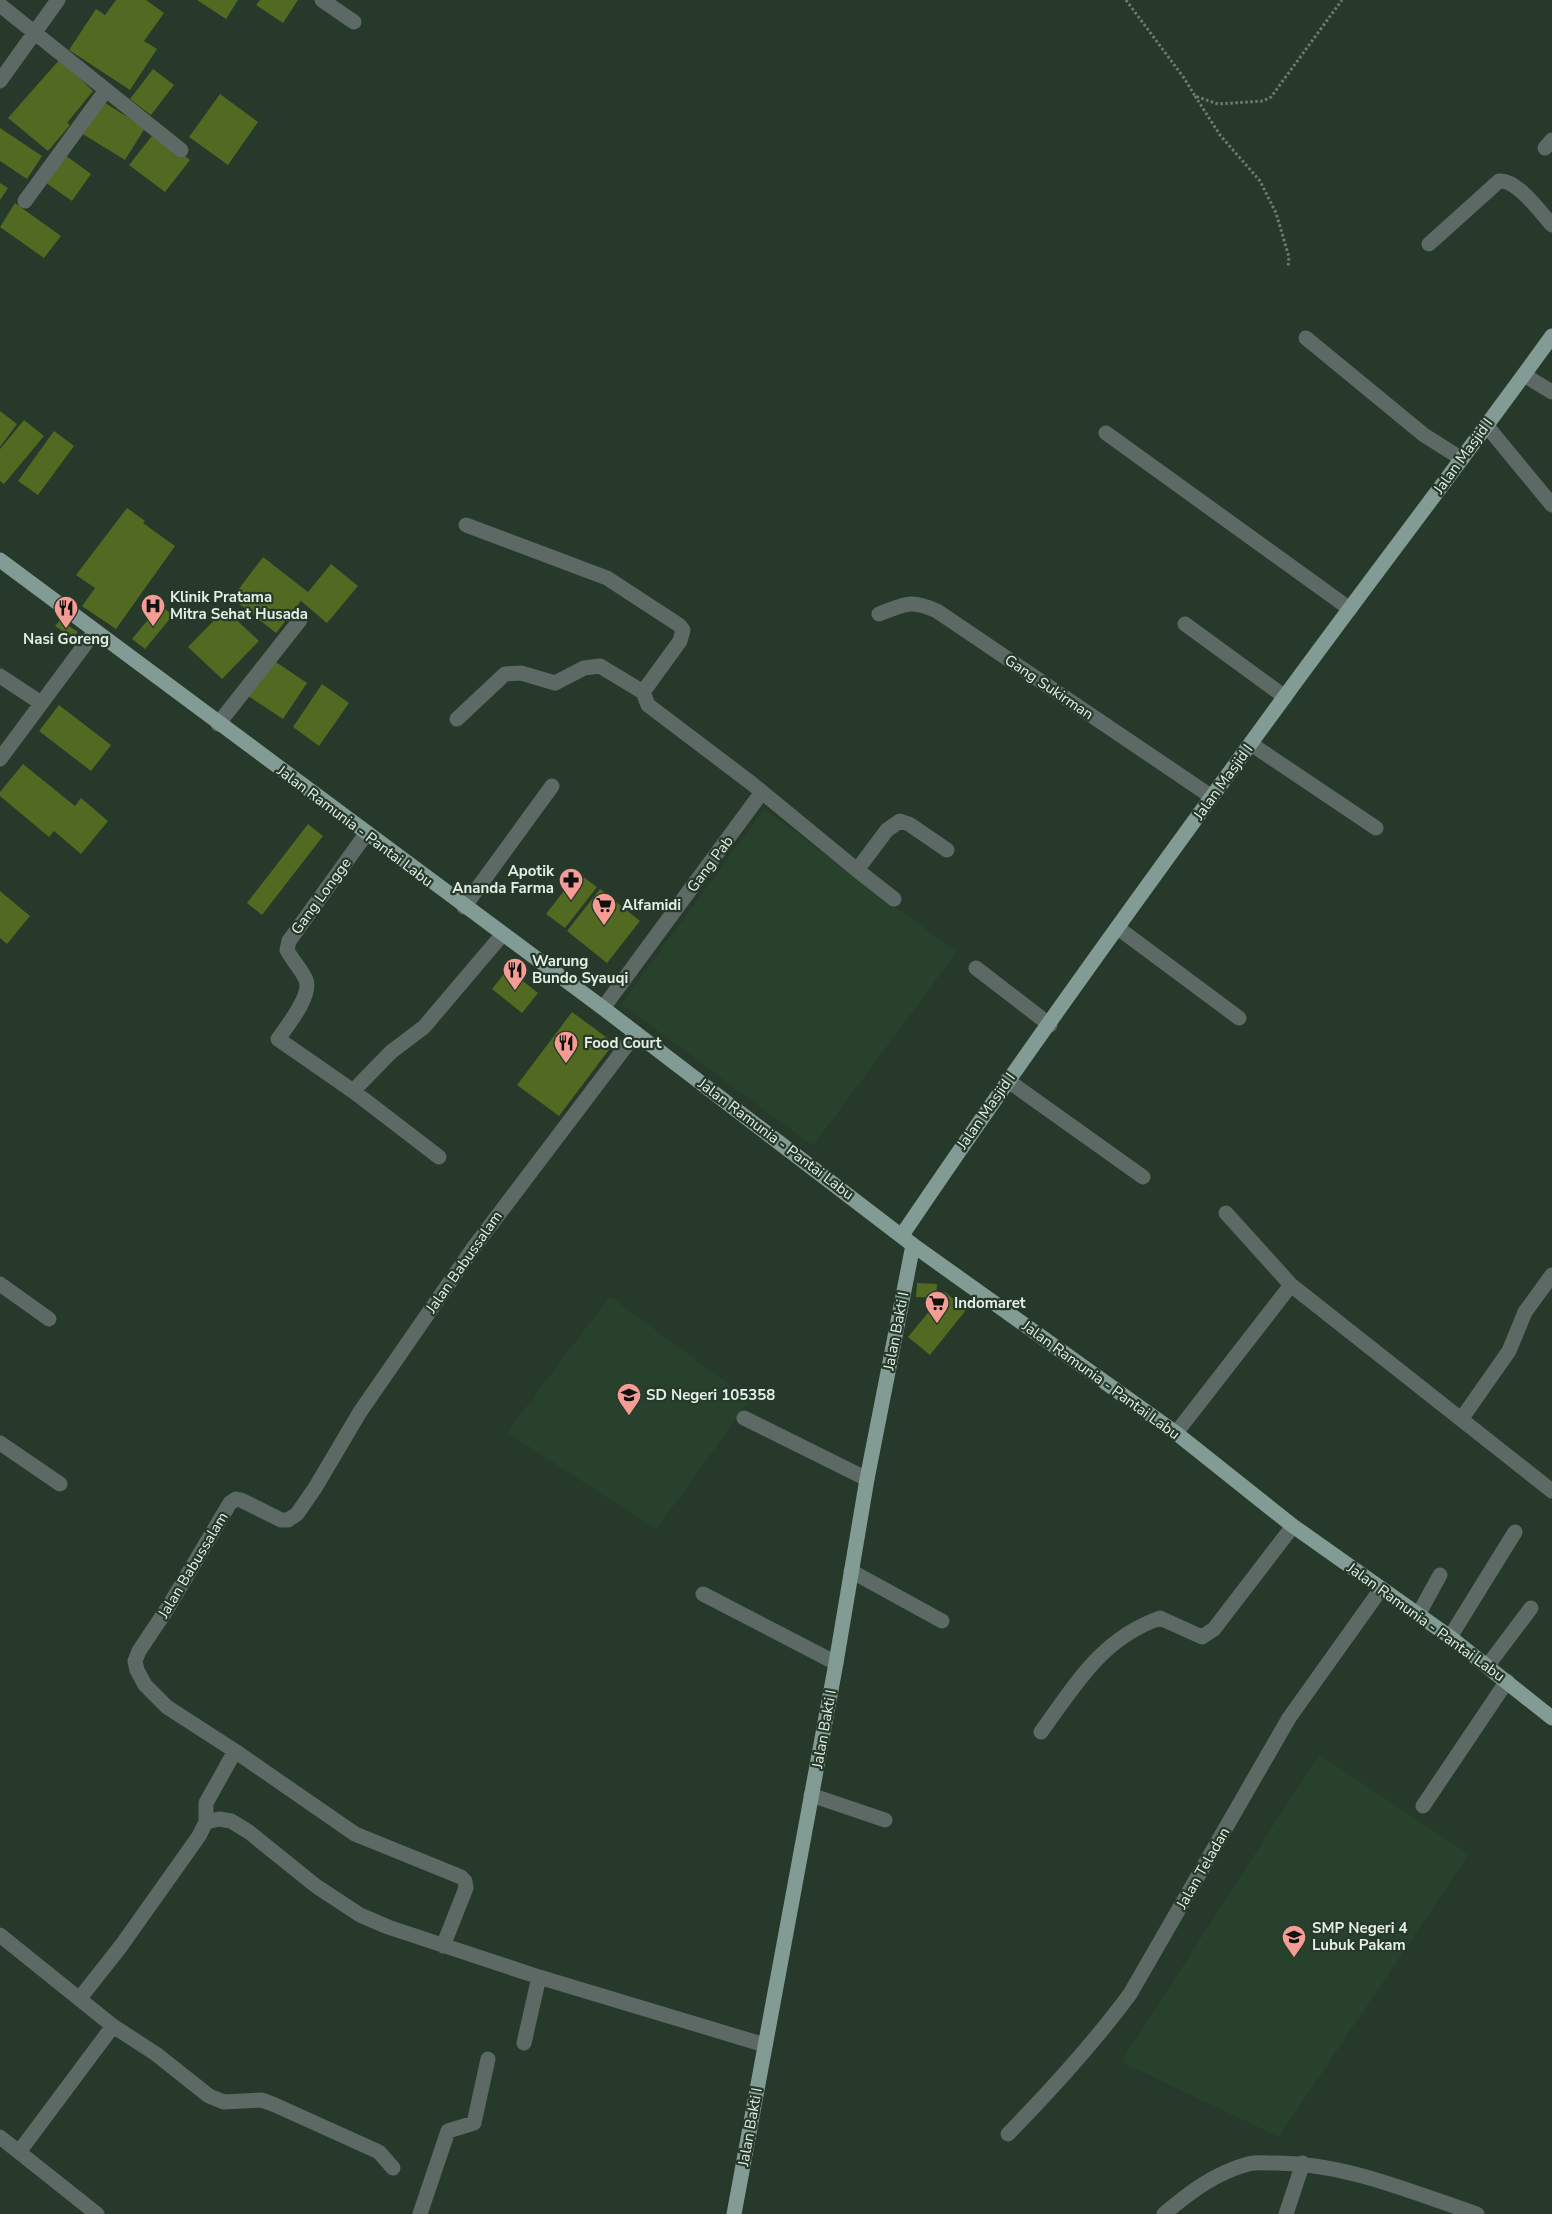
<svg xmlns="http://www.w3.org/2000/svg" width="1552" height="2214" font-family="'Nunito Sans',sans-serif">
<style>
.built{fill:#27412d}
.building{fill:#516921}
.lines{fill:none;stroke-linecap:round;stroke-linejoin:round}
.path{stroke:#6c7d6f;stroke-width:3;stroke-dasharray:2.5 2.5;stroke-linecap:butt}
.minor{stroke:#5c6965;stroke-width:15}
.major{stroke:#829c95;stroke-width:15}
.labels{text-anchor:middle;stroke-width:4.5;stroke-linejoin:round;paint-order:stroke}
.street-label{font-size:15px;fill:#e4f0e6;stroke:#26392a}
.poi-label{font-size:15px;font-weight:bold;fill:#e4f0e6;stroke:#26392a;text-anchor:start}
</style>
<rect width="100%" height="100%" fill="#26392a"/>
<path class="built" d="M764 809 957 952 813 1146 621 1004Z
M610 1296 750 1400 656 1530 507 1432Z
M1319 1754 1469 1854 1279 2137 1121 2062Z"/>
<path class="building" d="M116 0H146L164 13 144 41 157 49 130 90 69 50 96 9 105 15Z
M197 0H238L226 19Z
M260 0H298L283 23 256 5Z
M60 59 93 91 67 123 70 125 48 151 8 118Z
M153 69 174 85 151 115 130 99Z
M220 94 258 122 228 165 189 137Z
M102 101 145 128 125 160 81 133Z
M0 128 42 156 27 179 0 161Z
M155 132 190 160 165 192 129 165Z
M65 155 91 174 72 201 45 182Z
M0 183 8 188 0 200Z
M15 203 61 236 44 258 0 227Z
M0 411 17 424 0 447Z
M24 420 44 436 4 484 0 481V449Z
M54 431 74 446 38 495 18 481Z
M127 508 145 521 143 523 175 546 116 629 82 606 95 588 76 575Z
M263 557 308 592 331 564 358 586 327 623 301 601 276 633 232 598Z
M160 605 173 615 145 649 132 639Z
M225 609 259 641 222 679 188 647Z
M60 620 78 632 73 638 55 626Z
M273 660 307 683 283 719 248 696Z
M322 684 349 703 319 746 293 727Z
M59 705 111 745 91 771 39 731Z
M23 764 75 806 81 798 108 821 81 854 54 831 49 837 0 796V792Z
M308 824 323 836 262 915 247 903Z
M578 873 597 887 565 928 546 914Z
M600 889 640 921 607 963 567 931Z
M0 891 30 916 7 944 0 938Z
M508 969 538 993 522 1013 492 989Z
M572 1012 614 1043 559 1116 517 1085Z
M917 1283 937 1284 936 1298 916 1297Z
M945 1292 966 1310 930 1355 908 1337Z"/>
<g class="lines">
<path class="path" d="M1126 0 1184 78 1195 96 1218 104 1263 101 1271 97 1342 0
M1195 96 1220 135 1260 181 1276 213 1289 257 1288 267"/>
<path class="minor" d="M322 0 354 22
M0 5 181 150
M0 81 58 0
M1545 148 1552 140
M25 201 106 90
M1429 244 1499 181C1517 179 1540 212 1552 225
M1306 338 1424 435 1462 459
M1524 375 1552 392
M1486 425 1552 505
M1106 433 1350 609
M466 525 607 578 679 625 683 630 680 641 643 692 648 705 751 783 857 870 887 830 900 821 909 824 947 850
M879 614C906 604 910 599 937 611L1212 797
M1185 624 1285 697
M0 676 41 703
M457 719 505 674 521 673 555 683 584 668 600 666 643 692
M218 724 300 620
M1251 744 1376 828
M0 759 95 631
M366 834 289 941 287 950C292 960 302 970 306 980 312 996 287 1026 278 1039L353 1091 439 1157
M857 870 894 899
M464 907 552 786
M1118 928 1239 1018
M976 968 1050 1025
M603 1008 762 792
M1007 1080 1143 1177
M353 1091 391 1052 424 1027 502 935
M1226 1213 1291 1285
M0 1284 49 1319
M744 1418 867 1479
M1462 1418 1509 1351 1525 1312 1552 1275
M1176 1433 1291 1285 1552 1491
M0 1443 60 1484
M851 1571 942 1621
M703 1594 836 1663
M1418 1615 1440 1575
M1450 1637 1515 1532
M1488 1665 1531 1608
M1041 1732C1076 1684 1101 1639 1160 1618L1202 1637 1214 1629 1293 1526
M811 1795 885 1820
M1423 1806 1507 1681
M206 1822 219 1819 231 1821 249 1832 316 1886 360 1915 388 1927 539 1977 765 2045
M0 1935 113 2026 156 2054 209 2096 224 2102 262 2100 275 2105 379 2152 393 2168
M443 1946 466 1888 465 1881 461 1877 355 1834 235 1751 167 1707 145 1685 137 1670 135 1661 139 1651 167 1609 230 1503 236 1499 241 1500 281 1520H288L297 1514 315 1488 360 1412 474 1247 636 1033
M80 1998 121 1946 199 1836 206 1822V1803L235 1751
M524 2043 539 1977
M1008 2134C1052 2089 1093 2044 1130 1994L1289 1718 1381 1589
M0 2137 97 2214
M19 2152 113 2026
M420 2214 448 2131 474 2123 488 2059
M1164 2214C1190 2192 1215 2173 1248 2164 1256 2162 1267 2163 1275 2163 1345 2163 1411 2192 1477 2214
M1286 2214 1303 2163"/>
<path class="major" d="M0 560 603 1008 913 1245 1176 1433 1293 1526 1450 1637 1552 1718
M902 1235C1025 1053 1154 876 1283 699 1372 577 1464 458 1552 336
M734 2214 836 1663 867 1479 913 1245"/>
</g>
<defs>
<symbol id="hospital-pin" viewBox="-11 -11 22 30"><path d="M0 17L-7.5 6A9.5 9.5 0 1 1 7.5 6Z" fill="#f59c95" stroke="#26392a"/><path d="M-5-5h3v3.5h4V-5h3V5h-3V1.5h-4V5h-3Z" fill="#111"/></symbol>
<symbol id="restaurant-pin" viewBox="-11 -11 22 30"><path d="M0 17L-7.5 6A9.5 9.5 0 1 1 7.5 6Z" fill="#f59c95" stroke="#26392a"/><path d="M-5-6h1v4h1v-4h1v4h1v-4h1v5L-1.5 .5V6h-2V.5L-5-1ZM5-6V6H3V1.5H1.5Q1.5-4 5-6Z" fill="#111"/></symbol>
<symbol id="pharmacy-pin" viewBox="-11 -11 22 30"><path d="M0 17L-7.5 6A9.5 9.5 0 1 1 7.5 6Z" fill="#f59c95" stroke="#26392a"/><path d="M-2-6h4v4h4v4h-4v4h-4v-4h-4v-4h4Z" fill="#111"/></symbol>
<symbol id="supermarket-pin" viewBox="-11 -11 22 30"><path d="M0 17L-7.5 6A9.5 9.5 0 1 1 7.5 6Z" fill="#f59c95" stroke="#26392a"/><path d="M-6-5.5h2.5l.6 2H6L4.5 2H-2.5L-4.4-4H-6ZM-1.5 3.2a1.3 1.3 0 1 0 .1 0ZM3 3.2a1.3 1.3 0 1 0 .1 0Z" fill="#111"/></symbol>
<symbol id="school-pin" viewBox="-11 -11 22 30"><path d="M0 17L-7.5 6A9.5 9.5 0 1 1 7.5 6Z" fill="#f59c95" stroke="#26392a"/><path d="M0-5L7-2L0 1L-7-2ZM-4 1L0 2.5L4 1V4Q0 6-4 4Z" fill="#111"/></symbol>
</defs>
<g fill-rule="evenodd">
<use href="#hospital-pin" x="139" y="592" width="28" height="38"/>
<use href="#restaurant-pin" x="52" y="594" width="28" height="38"/>
<use href="#pharmacy-pin" x="557" y="866" width="28" height="38"/>
<use href="#supermarket-pin" x="590" y="891" width="28" height="38"/>
<use href="#restaurant-pin" x="501" y="956" width="28" height="38"/>
<use href="#restaurant-pin" x="552" y="1029" width="28" height="38"/>
<use href="#supermarket-pin" x="923" y="1289" width="28" height="38"/>
<use href="#school-pin" x="615" y="1381" width="28" height="38"/>
<use href="#school-pin" x="1280" y="1923" width="28" height="38"/>
</g>
<g class="labels">
<g class="street-label">
<text transform="translate(1463 456) rotate(-54)" y="5">Jalan Masjid I</text>
<text transform="translate(1049 687) rotate(34)" y="5">Gang Sukirman</text>
<text transform="translate(1223 782) rotate(-54)" y="5">Jalan Masjid I</text>
<text transform="translate(355 826) rotate(37)" y="5">Jalan Ramunia - Pantai Labu</text>
<text transform="translate(710 864) rotate(-53)" y="5">Gang Pab</text>
<text transform="translate(321 896) rotate(-54)" y="5">Gang Longge</text>
<text transform="translate(986 1111) rotate(-55)" y="5">Jalan Masjid I</text>
<text transform="translate(776 1139) rotate(37)" y="5">Jalan Ramunia - Pantai Labu</text>
<text transform="translate(464 1262) rotate(-55)" y="5">Jalan Babussalam</text>
<text transform="translate(896 1331) rotate(-79)" y="5">Jalan Bakti I</text>
<text transform="translate(1101 1380) rotate(36)" y="5">Jalan Ramunia - Pantai Labu</text>
<text transform="translate(193 1565) rotate(-59)" y="5">Jalan Babussalam</text>
<text transform="translate(1426 1622) rotate(36)" y="5">Jalan Ramunia - Pantai Labu</text>
<text transform="translate(824 1729) rotate(-80)" y="5">Jalan Bakti I</text>
<text transform="translate(1203 1868) rotate(-60)" y="5">Jalan Teladan</text>
<text transform="translate(750 2127) rotate(-80)" y="5">Jalan Bakti I</text>
</g>
<g class="poi-label">
<text x="170" y="602">Klinik Pratama<tspan x="170" dy="17">Mitra Sehat Husada</tspan></text>
<text x="66" y="644" text-anchor="middle">Nasi Goreng</text>
<text x="554" y="876" text-anchor="end">Apotik<tspan x="554" dy="17">Ananda Farma</tspan></text>
<text x="622" y="910">Alfamidi</text>
<text x="532" y="966">Warung<tspan x="532" dy="17">Bundo Syauqi</tspan></text>
<text x="584" y="1048">Food Court</text>
<text x="954" y="1308">Indomaret</text>
<text x="646" y="1400">SD Negeri 105358</text>
<text x="1312" y="1933">SMP Negeri 4<tspan x="1312" dy="17">Lubuk Pakam</tspan></text>
</g>
</g>
</svg>
